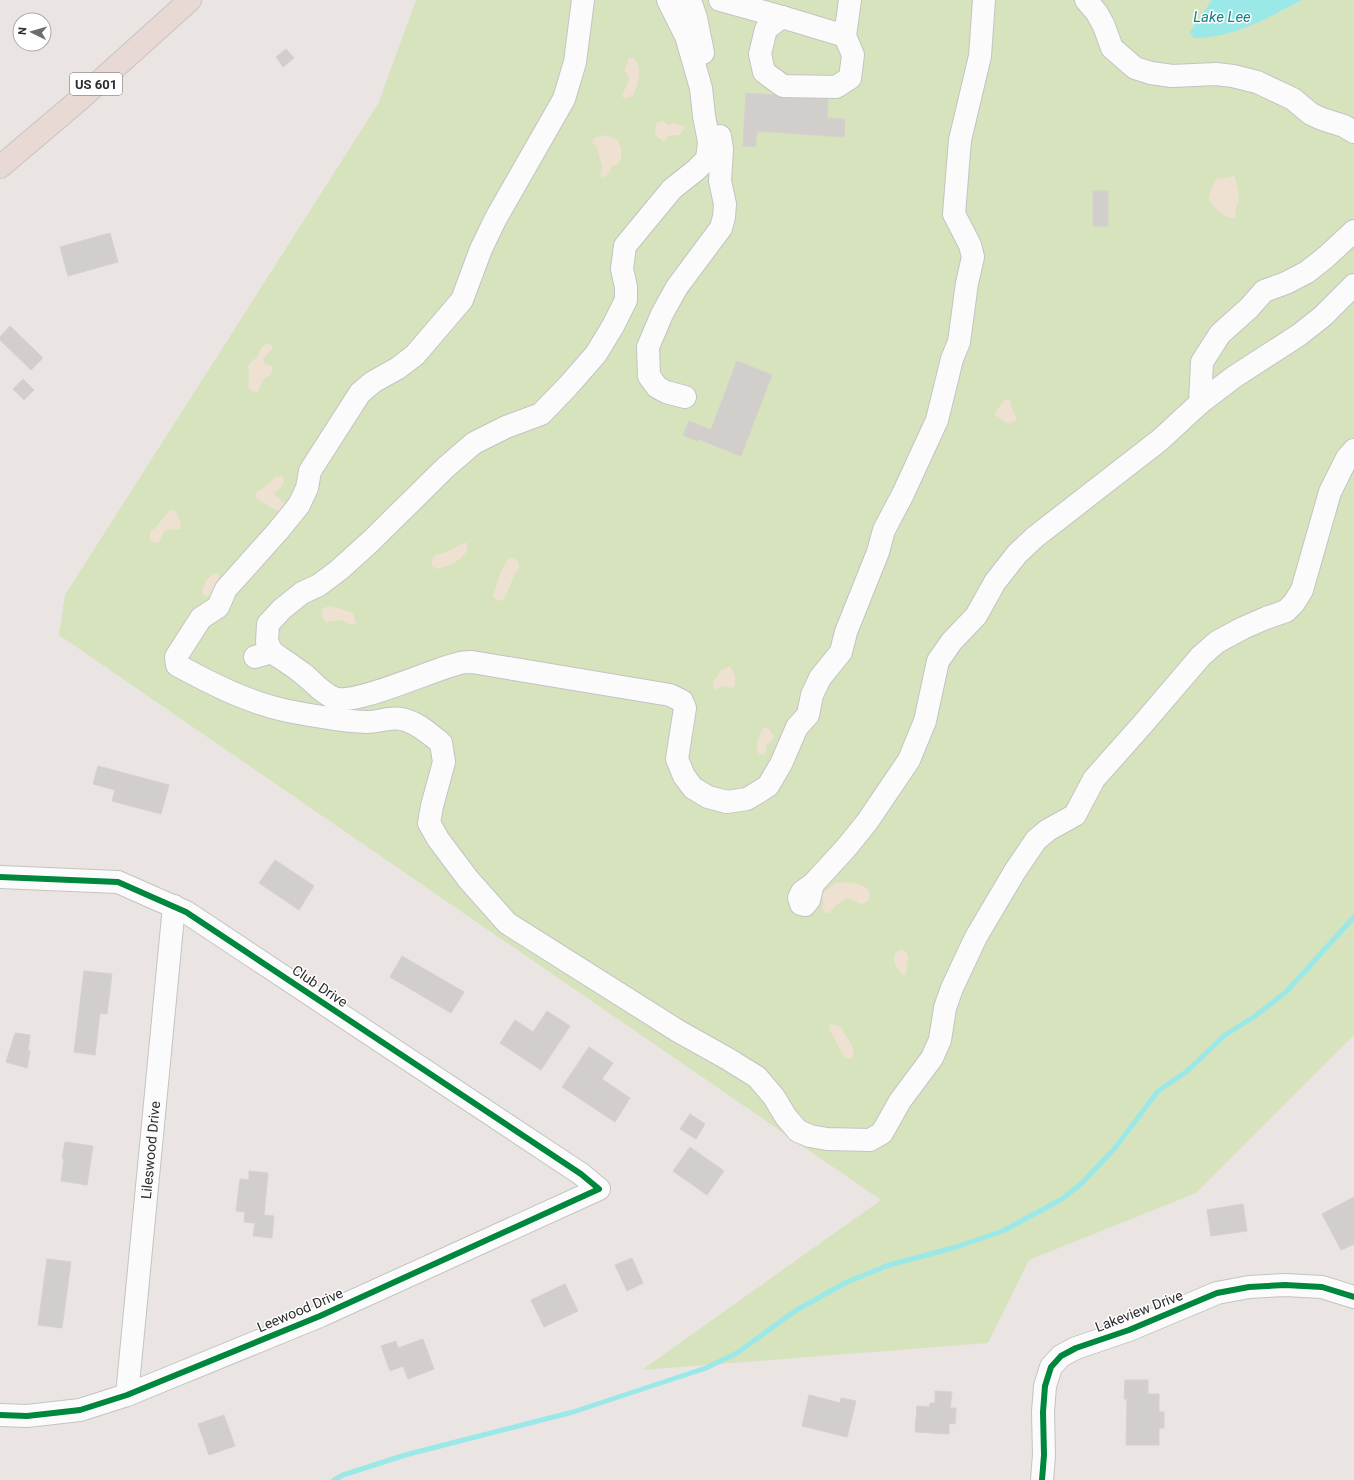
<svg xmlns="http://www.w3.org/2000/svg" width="1354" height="1480" font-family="Roboto,sans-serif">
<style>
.green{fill:#d6e3bd}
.sand{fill:#eee1d2}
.water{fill:#9ae8e8}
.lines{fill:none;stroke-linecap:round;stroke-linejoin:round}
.stream{stroke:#9ae8e8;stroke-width:5}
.building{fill:#d1cecc;stroke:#d5d1ce}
.minor-casing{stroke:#c4c3c3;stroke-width:24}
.highway-casing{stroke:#c6c3c2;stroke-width:24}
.minor{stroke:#fcfbfb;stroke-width:22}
.highway{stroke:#e9d9d5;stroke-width:22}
.cycleway-casing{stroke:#fff;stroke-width:8}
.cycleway{stroke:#00873e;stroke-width:6}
.labels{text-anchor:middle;stroke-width:3;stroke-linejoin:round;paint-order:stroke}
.shield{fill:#fff;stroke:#6b6b6b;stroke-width:1}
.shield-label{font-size:13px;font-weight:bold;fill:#2c2c2c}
.street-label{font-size:14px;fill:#2c2c2c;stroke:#fff}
.water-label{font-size:15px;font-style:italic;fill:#12828c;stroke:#fff}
</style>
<rect width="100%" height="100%" fill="#eae5e2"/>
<path class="green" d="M416 0H1212L1191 32 1280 12 1302 0H1354V1035L1196 1193 1029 1260 988 1343 642 1370 881 1200 59 635 65 595 378 104Z"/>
<path class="sand" d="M629 58H634C643 70 638 83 633 96L624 99 622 95 629 81 628 75 624 71Z
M663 121 668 125 674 123 685 127 680 135 668 136 664 141 658 138 655 133 656 123Z
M607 135 618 141 621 148V159L618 164 612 166 608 174 603 178 600 176 602 168 597 146 592 143 594 138Z
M1234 176C1236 179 1239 195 1239 199 1239 203 1236 205 1236 208 1235 212 1236 215 1235 219 1224 217 1215 210 1209 199L1211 189 1216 179Z
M266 344 272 345 273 348C270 353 265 355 263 360L264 364 272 366V371L270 375C263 378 261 383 259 390L256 392 252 391 248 387 249 375 248 365 258 356 261 348Z
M1007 399 1010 400 1012 409 1017 418 1015 421C1004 426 1004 419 996 416L995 413 1003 401Z
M282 476 284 481 282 487 277 490 274 494 284 503 286 508 282 512C273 510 265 503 257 499L255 496 257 492 268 485 275 477Z
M172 510 176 511 181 525 180 529 165 530 159 542 154 543 150 540V532L157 526 168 512Z
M463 543H467C471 557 448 567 436 569L432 566V560L434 556 449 551Z
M509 558 515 559 519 563V568C511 578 510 591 502 601L497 600 493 597C497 583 500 569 509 558Z
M217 573 219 575V580L215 583V590L211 596H205L202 592C204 583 208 575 217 573Z
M331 606 353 613 356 624 351 625 341 620 326 622C321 617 321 614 323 608Z
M730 666C734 673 738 681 733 688L724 686 714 690 713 681 717 677 721 670Z
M767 727 773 735 774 738 766 745V751L764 755 759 754C754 745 759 737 763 728Z
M845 882C854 883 862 884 869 890V898L867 902 861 904 848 898 836 905 829 913H825L822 907 824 902 822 898 824 892 836 883Z
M901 950 906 952 908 957 906 974 903 975C897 969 892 962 895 953Z
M830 1024 840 1026 852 1046 854 1054 850 1059 845 1058 829 1029Z"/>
<path class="water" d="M1212 0H1302C1268 18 1233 38 1194 38L1190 32Z"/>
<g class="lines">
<path class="stream" d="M334 1480 343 1475 405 1455 573 1412 706 1368 737 1353 795 1311 845 1283 889 1265 953 1248 1003 1231 1062 1199 1082 1183 1115 1148 1158 1091 1186 1072 1225 1035 1254 1017 1286 992 1354 917"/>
</g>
<path class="building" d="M286 49 294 58 283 67 276 57Z
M746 93 774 95 783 98 828 99 827 118 845 119 844 137 757 131 755 147 743 146Z
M1093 191H1108V226H1093Z
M110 233 118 262 68 276 60 247Z
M10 326 43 358 31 370 0 340V337Z
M737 361 772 375 741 456 698 439 697 441 683 435 689 421 711 430Z
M23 379 34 390 24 400 13 389Z
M98 766 169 785 161 814 112 801 115 790 93 784Z
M275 860 314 886 299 910 259 883Z
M402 956 464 992 451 1013 390 977Z
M84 971 112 974 107 1014 100 1013 95 1055 74 1052Z
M547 1011 570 1026 541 1070 500 1043 515 1020 533 1032Z
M15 1033 30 1035 28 1051H30L27 1068 6 1062Z
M589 1047 613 1063 602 1079 630 1098 615 1122 562 1087Z
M690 1114 705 1124 696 1139 680 1129Z
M65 1142 93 1146 87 1185 61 1181 64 1159H62Z
M690 1147 724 1171 707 1195 673 1171Z
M249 1171 268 1173 264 1215 274 1216 272 1238 253 1236 255 1223 244 1222 245 1212 236 1211 240 1179 249 1180Z
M1354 1197V1244L1341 1250 1322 1214Z
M1243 1204 1247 1231 1211 1236 1207 1210Z
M632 1258 643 1283 627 1291 615 1265Z
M47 1259 71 1262 62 1328 38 1325Z
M565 1284 578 1311 544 1327 531 1300Z
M423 1339 434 1369 408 1379 403 1366 390 1371 381 1346 396 1341 398 1348Z
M1125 1380H1148V1394H1159V1412H1164V1428H1159V1445H1126L1127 1399H1124Z
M935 1391 952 1392 950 1408H956L955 1424 949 1423V1434L915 1432 917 1406 929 1407 930 1403H935Z
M809 1395 840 1403 841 1398 856 1401 847 1437 802 1426Z
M224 1415 235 1446 209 1455 198 1424Z"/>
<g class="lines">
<defs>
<g id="minor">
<path d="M583 0 575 62 564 99 496 218 481 249 462 300 415 355 398 368 373 382 360 393 310 471 307 488 299 505 278 531 226 589 218 607 201 618 176 657 177 665C212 684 249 703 288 711 314 716 340 721 366 722 381 722 394 715 408 721 420 725 431 735 441 743L444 762 432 806 429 823 438 839 468 879 507 923 678 1031 728 1059 757 1077 774 1097 786 1117 798 1131 810 1136 827 1139 870 1140 882 1133 900 1101 932 1058 940 1040 945 1008 952 988 976 937 1015 871 1036 840 1048 830 1075 815 1094 779 1142 725 1201 656 1217 642 1243 628 1266 618 1286 611 1294 603 1302 590 1330 492 1347 458 1354 450"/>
<path d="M690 0 696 18 703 53"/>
<path d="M720 0 782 17 845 36"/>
<path d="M1086 0 1097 13 1104 26 1112 48 1135 68 1151 73 1172 76 1216 74 1233 76 1257 82 1293 99 1311 114 1322 119 1344 126 1354 132"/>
<path d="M782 17 766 29 760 54 764 72 783 86 836 87 850 78 853 55 845 36 850 0"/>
<path d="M685 397 666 392 657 387 649 376 648 347 662 314 677 287 721 228 724 217 725 204 720 181 722 149 720 136"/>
<path d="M1200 403 1202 362 1220 334 1249 308 1264 291 1286 283 1307 272 1326 257 1354 231"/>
<path d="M272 652C282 659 293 666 302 673 313 681 321 693 334 698 355 706 431 670 457 664 461 662 467 662 472 662L670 695 682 701 685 708 677 759 684 776 693 788 708 797 727 802 747 799 768 786 781 764 797 727 808 715 812 695 820 678 841 652 846 632 878 552 884 530 903 494 937 420 952 359 959 342 967 283 973 257 970 245 954 214 960 140 980 56 984 0"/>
<path d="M255 657 272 652 267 642 268 624 282 609 302 593 319 585 339 570 371 541 445 468 474 443 506 427 541 414 568 386 596 354 613 326 626 300V287L622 269 625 246 672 189 696 170 707 159 709 142 704 116 701 88 686 36 668 0"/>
<path d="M0 877 118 882 186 912 581 1174 599 1189 320 1316 127 1395 80 1410 27 1416 0 1415"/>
<path d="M813 884 809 900 805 905 801 904 799 898 802 892 813 884 846 848 867 822 909 760 925 721 938 661 952 641 976 616 995 582 1017 554 1035 537 1160 440 1200 403 1234 377 1299 335 1323 316 1354 285"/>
<path id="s1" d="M127 1395 174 906"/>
<path d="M1042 1480 1044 1455 1043 1412 1045 1386 1051 1367 1061 1356 1076 1348 1129 1330 1217 1293 1249 1287 1285 1285 1322 1287 1354 1297"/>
</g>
<path id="highway" d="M0 167 79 100 190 0"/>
</defs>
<use href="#minor" class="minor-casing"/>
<use href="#highway" class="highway-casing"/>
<use href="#minor" class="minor"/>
<use href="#highway" class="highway"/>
<defs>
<path id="cycleway" d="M0 877 118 882 186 912 581 1174 599 1189 320 1316 127 1395 80 1410 27 1416 0 1415
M1042 1480 1044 1455 1043 1412 1045 1386 1051 1367 1061 1356 1076 1348 1129 1330 1217 1293 1249 1287 1285 1285 1322 1287 1354 1297"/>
</defs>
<use href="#cycleway" class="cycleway-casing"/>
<use href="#cycleway" class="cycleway"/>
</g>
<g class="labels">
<rect class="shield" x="70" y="73" width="52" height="22" rx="3"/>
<g class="shield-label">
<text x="96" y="89">US 601</text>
</g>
<g class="street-label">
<text transform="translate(320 986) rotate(34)" y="5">Club Drive</text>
<text dy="5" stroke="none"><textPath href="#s1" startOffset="246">Lileswood Drive</textPath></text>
<text transform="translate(300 1310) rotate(-23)" y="5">Leewood Drive</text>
<text transform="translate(1139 1311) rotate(-21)" y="5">Lakeview Drive</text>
</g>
<g class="water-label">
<text x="1222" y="22">Lake Lee</text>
</g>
</g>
<g transform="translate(32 32) rotate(275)"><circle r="19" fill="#ffffff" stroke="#ababab"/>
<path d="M0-3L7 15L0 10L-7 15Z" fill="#6e6d6c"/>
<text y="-6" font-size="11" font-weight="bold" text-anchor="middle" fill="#2c2c2c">N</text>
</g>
</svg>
